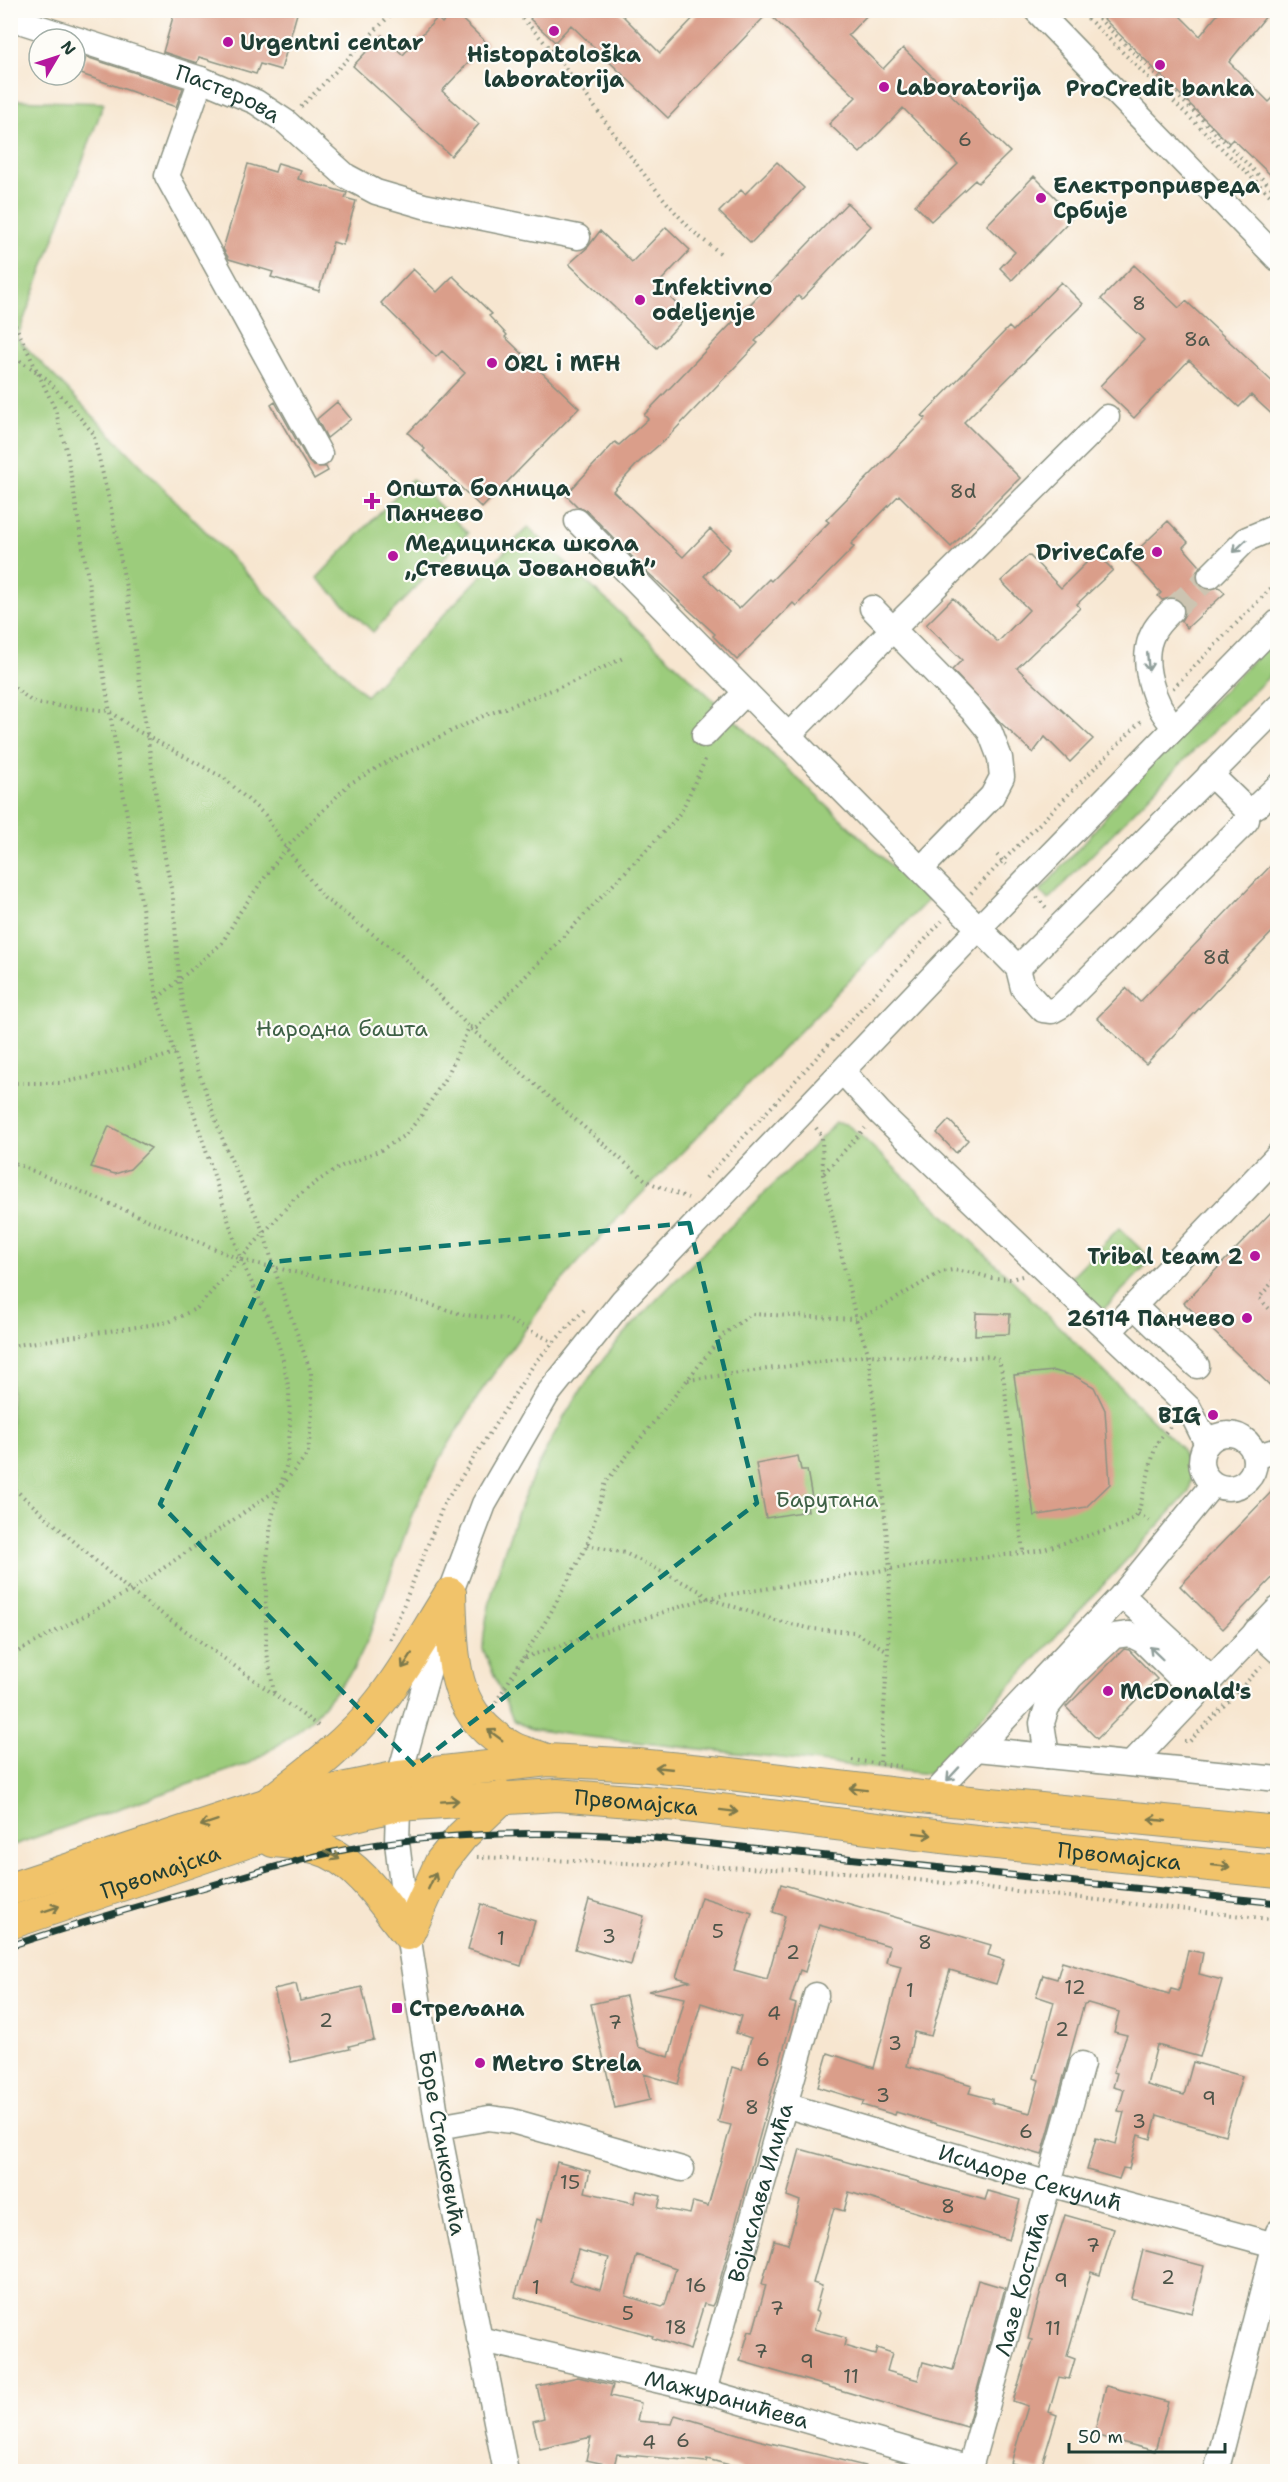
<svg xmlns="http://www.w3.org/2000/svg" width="1288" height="2482" font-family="'Shantell Sans',sans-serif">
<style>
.green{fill:#9ccc7b;stroke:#5e8458;stroke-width:1.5}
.building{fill:#da9e8a;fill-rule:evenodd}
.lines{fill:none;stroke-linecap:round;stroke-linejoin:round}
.minor-tunnel{stroke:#ccc4b1;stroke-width:24;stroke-dasharray:24 12;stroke-linecap:butt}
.minor-casing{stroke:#8b9282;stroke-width:27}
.major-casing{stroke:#8b9282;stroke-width:34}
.path{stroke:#8b9282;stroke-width:4;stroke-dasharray:1.5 4.5;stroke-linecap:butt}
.minor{stroke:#fff;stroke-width:24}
.major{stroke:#f1c36a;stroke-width:32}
.rail-casing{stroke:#1f3d34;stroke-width:7}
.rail{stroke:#fdfcf7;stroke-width:4.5;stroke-dasharray:14;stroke-linecap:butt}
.oneway{stroke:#8f9e9a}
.oneway2{stroke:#7d794c}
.marked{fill:none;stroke:#0f766e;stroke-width:4.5;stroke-dasharray:12 8;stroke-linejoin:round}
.poi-dot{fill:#b5179e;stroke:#fdfcf7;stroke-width:2}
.labels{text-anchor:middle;stroke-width:4.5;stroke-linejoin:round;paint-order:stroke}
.number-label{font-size:20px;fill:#4e554a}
.poi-label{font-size:22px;font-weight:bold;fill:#1f3d34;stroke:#fdfcf7;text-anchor:start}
.street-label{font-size:22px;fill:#1f3d34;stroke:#fdfcf7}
.park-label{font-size:22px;fill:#3e6146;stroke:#fdfcf7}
</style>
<rect width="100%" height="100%" fill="#fdfcf7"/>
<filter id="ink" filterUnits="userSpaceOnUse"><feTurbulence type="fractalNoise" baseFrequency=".0167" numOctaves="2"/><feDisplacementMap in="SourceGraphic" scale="12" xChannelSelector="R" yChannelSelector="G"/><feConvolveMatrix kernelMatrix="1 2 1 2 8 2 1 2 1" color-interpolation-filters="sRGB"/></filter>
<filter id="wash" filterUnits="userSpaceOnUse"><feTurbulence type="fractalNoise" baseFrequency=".008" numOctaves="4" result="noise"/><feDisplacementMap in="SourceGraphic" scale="24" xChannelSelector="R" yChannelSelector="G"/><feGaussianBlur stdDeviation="1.35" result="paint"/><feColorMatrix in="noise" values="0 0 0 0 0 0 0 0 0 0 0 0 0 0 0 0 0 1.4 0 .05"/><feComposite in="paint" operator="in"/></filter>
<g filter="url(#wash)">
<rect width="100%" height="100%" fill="#f7e6d0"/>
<path class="green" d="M11 100 104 103 17 338 366 696 528 527 928 900 615 1221 552 1292 482 1390 444 1452 413 1512 368 1639 353 1670 312 1719 286 1740 250 1763 11 1846Z
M412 479 468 533 373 632 317 578Z
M1277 636V669L1198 746 1048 900 1040 891 1089 837 1129 787Z
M836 1123 846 1124 859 1134 1011 1279 1181 1448 1192 1477 1189 1492 929 1774 571 1735 531 1729 513 1720 483 1649C484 1616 495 1583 504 1552 524 1488 556 1424 595 1370 628 1326 668 1288 706 1250 750 1208 793 1166 836 1123Z
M1119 1228 1152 1260 1102 1311 1069 1279Z"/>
<g id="blocks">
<path class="building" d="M175 10H298L281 70 260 64 256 74 199 57 197 63 163 52Z
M538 10H617L660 53 701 10H872L848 35 883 69 903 48 1010 152 978 183 975 180 931 221 915 205 958 164 903 108 860 153 829 124 856 97 768 13 668 118 571 25 555 42 530 19Z
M1095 10H1174L1200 36 1221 10H1271L1229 62 1269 102 1278 93V182L1233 139 1229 143Z
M453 11 487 43 442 91 479 124 451 156 353 66 382 35 403 55 437 18 442 23Z
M86 57 183 88 176 107 81 74Z
M777 162 804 188 751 243 719 212 741 190 745 194Z
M278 163 301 170 298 179 347 193 345 198 356 201 343 245 333 242 319 291 271 277 273 272 229 259 223 249 248 164 275 172Z
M1034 176 1074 216 1012 280 1000 268 1015 252 987 225Z
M847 203 871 226 802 299 798 296 755 341 758 343 668 437 638 463 613 491 683 557 710 529 730 549 704 576 739 609 769 579 771 581 829 522 826 520 926 418 922 416 1009 327 1013 331 1061 282 1083 304 964 422 1020 478 951 547 899 495 851 544 854 547 796 606 793 603 737 660 713 636 715 634 645 570 587 511 578 507 566 495 615 442 619 445 648 419 644 415Z
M666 227 690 250 657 285 688 315 657 348 569 264 588 247 600 231 632 262Z
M1134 265 1179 308 1186 301 1278 387V420L1251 395 1239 407 1189 360 1134 418 1100 386 1144 340 1101 299Z
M413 269 437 292 453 276 492 314 489 316 507 335 505 337 579 408 482 508 423 451 425 449 408 433 465 373 442 351 436 357 381 303Z
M275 402 308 461 313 466 326 467 328 471 314 479 271 405Z
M337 402 351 419 327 438 317 419Z
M1168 521 1188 542 1183 547 1200 566 1196 573 1200 586 1207 590 1219 587 1225 593 1187 628 1181 621 1185 614 1182 601 1174 597 1162 600 1158 596 1161 593 1129 558Z
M1096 553 1113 570 1077 604 1080 608 1017 668 1093 739 1070 762 1045 737 1033 753 1001 723 952 670 962 660 926 625 953 598 998 642 1029 610 1001 581 1029 555 1061 588Z
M1278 858V926L1146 1064 1097 1018 1126 988 1140 1002Z
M949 1120 968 1140 956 1153 937 1133Z
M109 1126 151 1148 130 1169 115 1174 91 1167Z
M1278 1205V1393L1184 1303Z
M976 1313 1010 1314 1009 1334 975 1335Z
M1054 1371 1075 1376 1094 1387 1105 1410 1110 1484 1086 1507 1034 1516 1014 1375Z
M798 1456 801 1470H807L812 1498 806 1499 808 1511 766 1518 756 1464Z
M1278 1485V1572L1223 1629 1180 1586Z
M1124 1649 1129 1650 1157 1679 1097 1739 1066 1707Z
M781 1884 991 1945 988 1955 1004 1960 996 1984 950 1970 931 2036 914 2032 907 2066 972 2085 969 2093 992 2099V2103L1030 2113 1039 2080 1034 2078 1054 2002 1036 1996 1043 1975 1057 1979 1062 1962 1169 1994 1171 1989 1179 1991 1188 1950 1203 1953 1199 1974 1222 1980 1200 2057 1157 2045 1147 2085 1184 2095 1193 2062 1242 2076 1225 2135 1157 2115 1151 2139 1138 2135 1129 2169 1123 2168 1119 2179 1087 2170 1096 2138 1116 2144 1124 2112 1118 2111 1124 2090 1113 2087 1117 2073 1113 2072 1127 2035 1114 2032 1119 2012 1088 2003 1084 2004 1042 2155 896 2112 895 2115 862 2105 864 2101 818 2087 828 2053 874 2068 901 1966 886 1962 890 1946 819 1925 805 1972 800 1970 790 2002 796 2004 714 2302 712 2306 704 2304 690 2350 652 2338 653 2336 515 2297 537 2219 542 2221 557 2162 590 2171 585 2192 634 2203 637 2191 661 2196 658 2208 690 2214 693 2202 708 2206 731 2125 718 2122 732 2067 742 2070 751 2038 736 2033 741 2016 701 2003 678 2084 644 2074 650 2100 615 2108 591 2004 626 1996 638 2047 669 2057 685 1998 648 1991 690 1981 676 1977 701 1897 752 1913 734 1970 767 1979 785 1916 773 1912ZM578 2250 609 2258 600 2290 569 2281ZM637 2255 676 2268 665 2305 662 2307 626 2296Z
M589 1900 644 1916 631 1965 575 1949Z
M481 1904 535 1921 521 1966 468 1949Z
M296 1984 300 2001 362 1987 374 2040 349 2046 350 2049 291 2062 274 1989Z
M800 2149 985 2200 988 2191 1020 2200 1009 2240 849 2192 844 2211 834 2208 813 2283 822 2286 815 2311 819 2313 814 2329 846 2338 844 2346 875 2355 877 2348 892 2353 887 2371 918 2380 923 2362 953 2370 978 2280 1005 2288 967 2427 740 2361 749 2331 753 2332 766 2285 762 2284 774 2240 788 2244 800 2201 787 2196Z
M1065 2215 1114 2229 1100 2275 1091 2272 1067 2356 1075 2359 1069 2379 1059 2377 1049 2412 1057 2415 1040 2471 1011 2463 1028 2406 1013 2401 1032 2340 1028 2339 1041 2291Z
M1143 2250 1204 2266 1192 2313 1131 2298Z
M578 2377 613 2385 610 2396 641 2403 637 2421 672 2424 675 2415 758 2440 865 2466V2472H740L741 2468 707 2459 706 2462 617 2454 614 2466 586 2460 591 2437 540 2449 533 2421 544 2418 537 2386Z
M1106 2386 1168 2402 1155 2451 1094 2435Z"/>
</g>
</g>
<g filter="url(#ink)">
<use href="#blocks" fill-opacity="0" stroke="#8b9282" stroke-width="1.5"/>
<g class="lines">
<path class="minor-tunnel" d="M1171 611 1210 576"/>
<defs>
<g id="minor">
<path d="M1036 10 1278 259"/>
<path id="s1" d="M10 18 201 79 256 102 286 122 346 176 376 192 424 206 578 237"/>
<path d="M201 79 167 176 320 454"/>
<path d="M577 521 1018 968 1278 707"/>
<path d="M1210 576 1247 539 1278 526"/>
<path d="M872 608 972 710 990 732 1000 758 1002 777 992 796 921 869"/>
<path d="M1171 611C1165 617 1157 624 1153 633 1139 660 1153 705 1174 726"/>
<path d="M704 735 746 692"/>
<path d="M789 735 893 629 1107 417"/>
<path d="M1248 811 1258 805 1278 786"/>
<path d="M1018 968 1023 988 1043 1010 1052 1011 1061 1006 1240 828 1247 820 1248 811 1210 774"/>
<path d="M843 1072 880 1113 1189 1408 1207 1444"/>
<path d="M1134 1306 1197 1366"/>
<path d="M1110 1331 1278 1155"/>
<circle cx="1228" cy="1461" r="27"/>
<path d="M1255 1457 1278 1450"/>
<path d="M1122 1595 1212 1679"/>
<path d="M1256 1631 1278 1651"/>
<path d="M977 1749 1278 1779"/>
<path d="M1047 1756 1042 1723 1047 1707 1071 1677 1114 1636 1129 1634 1143 1641 1197 1694"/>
<path d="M1131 1764 1278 1609"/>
<path d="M930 1798 1122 1595 1213 1484"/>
<path id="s2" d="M785 2105 1049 2184 1278 2246"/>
<path d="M438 2127 489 2118 512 2121 682 2169"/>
<path id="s3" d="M479 2339 704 2391 970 2468 1082 2064"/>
<path id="s4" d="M704 2391 816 1995"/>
<path d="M506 2472 438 2127 408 1934 397 1842 399 1777 450 1594 484 1504 547 1395 623 1300 979 928 1278 622"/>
<path d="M1216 2472 1278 2232"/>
</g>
<g id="major">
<path d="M450 1594C453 1656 449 1715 513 1748 523 1753 534 1755 544 1759"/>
<path d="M271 1801C309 1772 350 1741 380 1702 406 1669 427 1630 450 1594"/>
<path d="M273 1841C292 1843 310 1844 328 1852 362 1868 385 1906 408 1934L441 1862 462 1836 503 1797"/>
<path d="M10 1889 265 1805 399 1777 548 1760 638 1765 722 1773 930 1798 1278 1832"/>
<path id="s5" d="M10 1923 255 1839 397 1805 557 1795 679 1805 967 1840 1278 1872"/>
</g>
</defs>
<use href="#minor" class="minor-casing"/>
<use href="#major" class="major-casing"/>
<path class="path" d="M514 10C581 75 624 159 688 226 697 236 709 244 720 253
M1079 10 1278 203
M1090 10 1278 194
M301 107 395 10
M10 314 55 409 68 457 157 998 241 1260 274 1330 283 1360 289 1390 290 1429 287 1463 271 1521 266 1570V1647L274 1693
M10 354 47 379 93 433 111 508 127 593 164 852 173 898 179 980 190 1047 225 1146 264 1233 274 1268 311 1373 312 1414 308 1453 281 1487 130 1591 10 1656
M10 684 30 700 41 704 110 711 134 729 224 778 265 815 286 848 324 898 401 955 469 1027 631 1168 648 1182 688 1198
M1173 688 1278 581
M997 855 1009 868
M971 893 1143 719
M1037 897 1048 910
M158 998 222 943 240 912 286 848 349 784 387 762 481 717 578 680 625 657
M10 1083H60L105 1074 175 1053
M816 1128 822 1136 823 1174 856 1319 869 1355 890 1569 888 1651 880 1763
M10 1161 241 1260 405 1297 464 1315 506 1319 554 1342
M824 1173 865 1128
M706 1178 942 921
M1278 1276 1259 1298 1278 1318
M10 1346 169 1322 197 1308 294 1199 319 1180 342 1166 381 1150 405 1135 422 1115 449 1072 469 1027 476 1028 674 821 682 810 707 756
M688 1380 869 1355 942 1359 990 1356 999 1360 1004 1381 1023 1552
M10 1485 130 1591 321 1728
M1138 1514 1153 1523
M587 1545 625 1553 700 1591 707 1598 775 1620 812 1629 854 1632 888 1651
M390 1639 444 1504 536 1361 584 1310
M523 1658 550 1614 587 1545 606 1482 723 1335 751 1314 856 1319 880 1308 941 1272 953 1270 974 1273 991 1278 1011 1279 1022 1276
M496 1702 523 1658 707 1598 890 1569 1037 1551 1124 1525 1138 1514 1156 1444 1174 1422
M1184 1741H1190L1262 1666
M852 1760 904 1767
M477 1857 845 1872 1278 1920"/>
<use href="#minor" class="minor"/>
<use href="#major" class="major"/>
<defs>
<path id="rail" d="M10 1946C74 1925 138 1906 202 1888 244 1876 286 1863 329 1853 432 1831 540 1831 645 1837L1278 1903"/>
</defs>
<use href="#rail" class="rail-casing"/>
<use href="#rail" class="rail"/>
</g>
<defs><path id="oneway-shaft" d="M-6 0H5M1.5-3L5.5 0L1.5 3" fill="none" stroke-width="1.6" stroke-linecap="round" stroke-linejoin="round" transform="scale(1.5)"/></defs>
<g class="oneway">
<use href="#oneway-shaft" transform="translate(1240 546) rotate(136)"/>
<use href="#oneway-shaft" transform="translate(1148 662) rotate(85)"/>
<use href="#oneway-shaft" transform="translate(1156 1653) rotate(-136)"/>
<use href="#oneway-shaft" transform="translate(953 1774) rotate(133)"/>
</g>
<g class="oneway2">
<use href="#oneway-shaft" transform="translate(407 1661) rotate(123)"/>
<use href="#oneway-shaft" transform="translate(495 1735) rotate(-144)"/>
<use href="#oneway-shaft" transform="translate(664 1768) rotate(-174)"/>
<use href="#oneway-shaft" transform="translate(858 1789) rotate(-173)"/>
<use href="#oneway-shaft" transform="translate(450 1801) rotate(-4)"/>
<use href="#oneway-shaft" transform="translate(729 1811) rotate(7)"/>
<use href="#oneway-shaft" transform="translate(1157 1820) rotate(-174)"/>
<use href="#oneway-shaft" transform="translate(209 1823) rotate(162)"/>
<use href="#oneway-shaft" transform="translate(923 1834) rotate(7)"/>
<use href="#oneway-shaft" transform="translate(332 1855) rotate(29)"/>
<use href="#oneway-shaft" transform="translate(1221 1866) rotate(6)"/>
<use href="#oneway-shaft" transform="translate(432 1881) rotate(-65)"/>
<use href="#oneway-shaft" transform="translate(51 1909) rotate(-19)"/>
</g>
</g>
<path class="marked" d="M689 1223 757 1503 415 1766 160 1504 271 1262Z"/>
<g class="poi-dot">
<circle cx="554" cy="31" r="6"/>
<circle cx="228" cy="42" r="6"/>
<circle cx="1160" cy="65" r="6"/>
<circle cx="884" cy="87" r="6"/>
<circle cx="1041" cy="198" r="6"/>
<circle cx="640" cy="300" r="6"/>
<circle cx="492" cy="363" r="6"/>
<path d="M369 492h6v6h6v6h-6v6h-6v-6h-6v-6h6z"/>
<circle cx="1157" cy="552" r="6"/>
<circle cx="393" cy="556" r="6"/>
<circle cx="1255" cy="1256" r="6"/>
<circle cx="1247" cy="1318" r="6"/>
<circle cx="1213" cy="1415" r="6"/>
<circle cx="1108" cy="1691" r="6"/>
<rect x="391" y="2002" width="12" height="12" rx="3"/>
<circle cx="480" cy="2063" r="6"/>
</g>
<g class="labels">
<g class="number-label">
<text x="965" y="146">6</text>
<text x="1139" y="310">8</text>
<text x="1197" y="346">8a</text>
<text x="963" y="498">8d</text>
<text x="1216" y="964">8đ</text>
<text x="718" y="1938">5</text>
<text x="609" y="1943">3</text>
<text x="501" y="1945">1</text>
<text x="925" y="1949">8</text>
<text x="793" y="1959">2</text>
<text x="1075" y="1994">12</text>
<text x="910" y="1997">1</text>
<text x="774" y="2020">4</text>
<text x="326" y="2027">2</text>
<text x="615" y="2029">7</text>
<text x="1062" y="2036">2</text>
<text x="895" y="2050">3</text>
<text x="763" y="2066">6</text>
<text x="883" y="2102">3</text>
<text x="1209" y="2105">9</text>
<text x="752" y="2114">8</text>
<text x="1139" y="2128">3</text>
<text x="1026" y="2138">6</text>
<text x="570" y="2189">15</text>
<text x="948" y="2213">8</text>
<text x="1093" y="2252">7</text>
<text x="1168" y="2284">2</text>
<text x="1061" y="2287">9</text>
<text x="696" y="2292">16</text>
<text x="536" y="2294">1</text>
<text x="777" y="2315">7</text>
<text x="628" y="2320">5</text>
<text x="676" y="2334">18</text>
<text x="1053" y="2335">11</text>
<text x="761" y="2358">7</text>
<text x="807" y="2368">9</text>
<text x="851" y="2383">11</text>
<text x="683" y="2447">6</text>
<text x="649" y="2449">4</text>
</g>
<g class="poi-label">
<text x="240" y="50">Urgentni centar</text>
<text x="554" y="62" text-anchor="middle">Histopatološka<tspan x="554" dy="25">laboratorija</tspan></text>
<text x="896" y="95">Laboratorija</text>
<text x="1160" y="96" text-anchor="middle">ProCredit banka</text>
<text x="1053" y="193">Електропривреда<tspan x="1053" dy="25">Србије</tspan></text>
<text x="652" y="295">Infektivno<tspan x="652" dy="25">odeljenje</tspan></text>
<text x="504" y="371">ORL i MFH</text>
<text x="386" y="496">Општа болница<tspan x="386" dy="25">Панчево</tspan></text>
<text x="405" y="551">Медицинска школа<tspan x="405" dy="25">„Стевица Јовановић”</tspan></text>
<text x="1145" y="560" text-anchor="end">DriveCafe</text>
<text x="1243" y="1264" text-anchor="end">Tribal team 2</text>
<text x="1235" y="1326" text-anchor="end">26114 Панчево</text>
<text x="1201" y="1423" text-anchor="end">BIG</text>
<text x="1120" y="1699">McDonald's</text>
<text x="409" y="2016">Стрељана</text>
<text x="492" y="2071">Metro Strela</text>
</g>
<g class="street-label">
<text dy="8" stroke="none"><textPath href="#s1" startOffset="231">Пастерова</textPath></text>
<text dy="8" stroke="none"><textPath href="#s5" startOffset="645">Првомајска</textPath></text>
<text dy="8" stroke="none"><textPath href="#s5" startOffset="1131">Првомајска</textPath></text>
<text dy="8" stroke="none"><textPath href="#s5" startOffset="159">Првомајска</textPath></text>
<text transform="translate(443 2143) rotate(80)" y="8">Боре Станковића</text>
<text dy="8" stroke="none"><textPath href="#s2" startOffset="256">Исидоре Секулић</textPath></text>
<text dy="8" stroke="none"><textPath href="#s4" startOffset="206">Војислава Илића</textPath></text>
<text dy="8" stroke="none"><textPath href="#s3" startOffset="699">Лазе Костића</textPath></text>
<text dy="8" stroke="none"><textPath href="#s3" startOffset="255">Мажуранићева</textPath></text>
</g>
<g class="park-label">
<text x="342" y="1036">Народна башта</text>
<text x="827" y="1507">Барутана</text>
</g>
</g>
<rect width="1288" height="2482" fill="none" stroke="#fdfcf7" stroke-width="36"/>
<g transform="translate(57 57) rotate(51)"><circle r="28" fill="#fdfcf7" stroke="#a4b0a9" stroke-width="1.5"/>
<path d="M0-4.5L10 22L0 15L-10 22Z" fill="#b5179e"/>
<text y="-9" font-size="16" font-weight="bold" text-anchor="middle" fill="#1f3d34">N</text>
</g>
<path d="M1069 2443v9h156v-9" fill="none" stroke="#1f3d34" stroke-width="3"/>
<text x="1078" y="2443" font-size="18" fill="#1f3d34" stroke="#fdfcf7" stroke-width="4.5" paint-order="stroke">50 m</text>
</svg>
